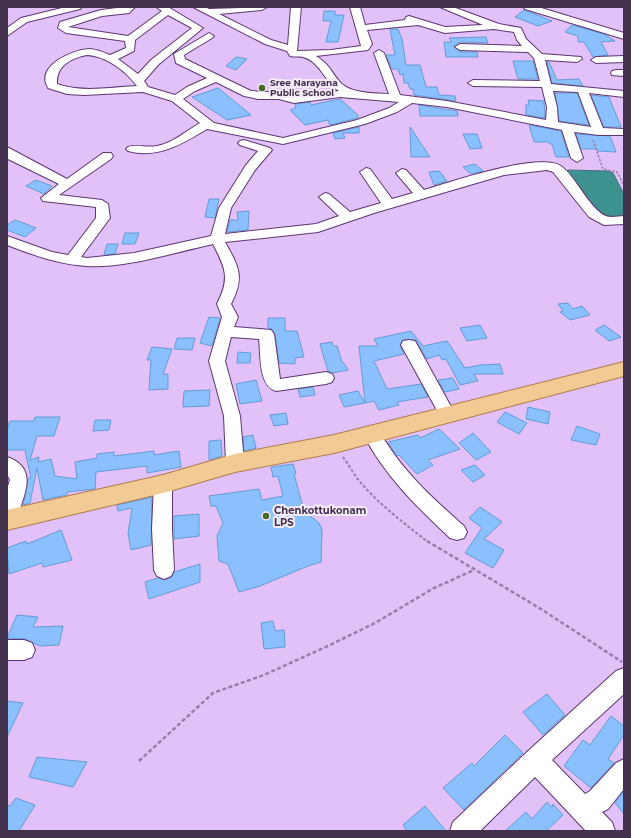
<svg xmlns="http://www.w3.org/2000/svg" width="631" height="838" font-family="Montserrat,sans-serif">
<style>
.water{fill:#3d928f;stroke:#3e757b}
.lines{fill:none;stroke-linecap:round;stroke-linejoin:round}
.stream{stroke:#3e757b;stroke-width:2}
.building{fill:#89c0fd;stroke:#659bd7}
.minor-casing{stroke:#5d3673;stroke-width:2}
.major-casing{stroke:#af7d4c;stroke-width:2}
.path-far2{stroke:#987da8;stroke-width:1.5;stroke-dasharray:2.5 1.5;stroke-linecap:butt}
.path-far1{stroke:#987da8;stroke-width:2;stroke-dasharray:3 2;stroke-linecap:butt}
.path{stroke:#987da8;stroke-width:2.5;stroke-dasharray:4 2.5;stroke-linecap:butt}
.minor{fill:#fff;fill-rule:evenodd}
.major{fill:#f2ca94;fill-rule:evenodd}
.poi-dot{fill:#466a22;stroke:#f5ecfa;stroke-width:1.5}
.labels{text-anchor:middle;stroke-width:4;stroke-linejoin:round;paint-order:stroke}
.far-poi-label{font-size:9px;font-weight:bold;fill:#42314d;stroke:#f5ecfa;text-anchor:start}
.poi-label{font-size:10px;font-weight:bold;fill:#42314d;stroke:#f5ecfa;text-anchor:start}
</style>
<rect width="100%" height="100%" fill="#e2c0f8"/>
<path class="water" d="M568 170 608 171 613 173 624 194V217L604 218 567 171Z"/>
<g class="lines">
<path class="stream" d="M37 15 67 7"/>
</g>
<path class="building" d="M524 10 540 16 552 21 538 26 515 17Z
M324 11H335V15H344L338 42H326L331 21H323Z
M572 25 604 34 615 41 601 42 608 55 593 57 584 42H578V36L565 32Z
M390 29H398L402 39 406 65H420L426 87H437L439 95 455 96 456 101 414 95 413 89H410L408 83H404L403 74 400 75 398 69H392L386 55H395Z
M486 37 488 43 460 42 454 46 460 52H477L478 57H446L444 42H452L449 38Z
M236 57 247 59 236 70 226 66Z
M513 61H533L538 79H518Z
M547 62H549L557 80 579 79 583 86 552 83Z
M218 88 251 115 227 120 192 97Z
M555 93H577L589 125 559 121Z
M591 95 609 97 621 127H604Z
M340 99 358 115V118L330 125 328 120 305 125 290 110 296 108 295 104 310 102 311 105Z
M528 100 544 101 545 118 526 115V105H529Z
M419 105 457 111 458 116H420Z
M529 125 561 131 569 157H556L552 144H550L549 142H534Z
M359 127V133H343L345 138 335 139 333 133Z
M410 127 430 157H411Z
M463 134H477L482 148 470 149Z
M576 134 610 136 616 152 598 151 597 149H581Z
M475 164 483 171 471 174 463 167Z
M439 171 447 181 434 185 429 172Z
M36 180 52 186 44 194 26 186Z
M209 199H219L215 218 205 217Z
M249 211 248 230 227 232 230 220H238L237 212Z
M15 220 26 224 36 228 25 237 7 230V225Z
M125 233H139L135 244H122Z
M107 244H118L115 254 104 255Z
M568 303 573 309 582 306 590 315 570 320 560 312 563 311 558 304Z
M209 317 220 318 212 346 200 343Z
M268 318H285V331H297L304 357 295 358V364L279 363 275 334 272 329 268 328Z
M480 325 487 338 467 341 460 328Z
M604 325 621 337 609 341 595 330Z
M411 331 423 346 447 341 465 368 480 365 500 364 503 374H474L478 381 460 385 446 359 442 360 439 355 427 359 416 340H403L400 346 404 354 374 361 387 389 421 384 428 397 397 402 399 405 379 410 374 401 365 403 359 346H378L374 339Z
M177 338H195L192 350 174 349Z
M332 342 333 346H337L342 362H343L348 370 333 373 328 371 320 344Z
M152 347 172 349 163 374H168V389L149 390 151 360H147Z
M238 352 251 353 250 363H237Z
M453 378 459 389 445 392 438 380Z
M256 380 262 401 240 404 236 384Z
M313 387 315 395 300 397 298 389Z
M210 390 209 406 183 407 184 391Z
M358 391 365 403 344 407 339 395Z
M528 407 550 412 548 424 526 419Z
M505 412 527 423 519 434 497 422Z
M286 413 288 424 274 426 270 415Z
M35 417H60L54 436H37L30 460 39 457 38 462 51 459 55 476 77 479 75 462 97 458V454L114 452V456L154 451V455L179 451 181 467 147 473V466L96 472 95 489 67 492V495L43 500 37 468 30 503 23 505 26 493 28 478H31L25 450H7V429L10 421H34Z
M95 420H111L109 430 93 431Z
M577 426 600 434 596 445 571 440Z
M439 429 460 449 428 460 433 465 417 474 399 455 397 456 388 442 418 435 420 438Z
M473 433 491 452 476 460 459 443Z
M253 435 256 448 244 451 243 437Z
M221 440 222 456 209 460V441Z
M293 464 296 473 294 474 304 511 319 523 322 530 321 562 308 566 260 586 239 592 228 564 219 561 217 536 223 523 216 506H211L209 496 259 489 262 500 283 496 278 476 273 477 271 467Z
M475 465 485 475 473 482 461 470Z
M152 497 151 545 131 550 128 533 132 508 118 511 117 505Z
M480 507 502 522 484 539 504 550 493 568 465 553 482 528 469 518Z
M199 514V536L174 539V516Z
M61 530 72 560 43 567 42 563 9 574 7 548 26 541 27 544Z
M200 564V582L149 599 145 582 158 578 165 580 172 577 174 572Z
M17 615 38 617 33 627 63 626 59 645 40 646 25 639 7 638Z
M273 621 275 631 284 630 285 647 264 649 261 623Z
M547 694 565 715 543 735 523 712Z
M7 701 23 703 7 737Z
M611 716 624 726V735L608 759 614 763 591 788 564 766 583 740 590 745Z
M505 735 523 753 464 810 443 788 472 763 474 766Z
M37 757 87 762 73 787 29 777Z
M624 791V814L615 803Z
M16 798 35 805 19 831H7V805L10 806Z
M547 802 552 807 553 804 563 815 546 831H505L526 812 532 819Z
M425 806 446 831H407L403 825Z"/>
<g class="lines">
<defs>
<path id="minor" d="M66 7H82L80 9 27 22 7 36V28L21 18Z
M125 7H135L129 13 102 16 68 27 128 36 162 11 156 7H168L203 28 159 64 144 81 148 87 175 95 187 87 207 78 176 63 174 54 209 33 214 36 212 38 184 55 185 59 251 91 280 93 294 97 339 91C325 83 321 62 303 57 299 56 295 57 290 56L287 51 265 44 193 7H205L209 9 267 7 262 10 219 14 271 40 288 45 291 7H301L297 51 331 50 361 46 350 7H360L365 25 405 20 406 17 409 16 445 27 483 25 440 7H453L499 24 521 28 526 39 542 54 581 57 582 59 577 62 545 60 551 84 624 91V97L589 93 603 128 624 129V135H599L574 132 583 158 577 162 571 158 562 130 447 107 412 103 397 112 365 124 283 144 207 129C182 144 158 159 128 151L126 149 128 147C137 144 147 148 157 146 173 143 186 131 200 123L172 101 143 92 84 95 67 94 48 88C35 66 72 50 89 49 96 49 103 52 110 55L126 48 125 41 66 33 58 28 60 22 101 10ZM168 15 192 28 151 60 138 74 118 59 134 51 135 40ZM418 25 445 33 494 29 514 32 517 40 522 46 460 44 455 47 460 50 528 52 534 58 540 81 473 80 468 83 473 86 542 87 547 107 546 120 447 101 400 95 384 53 379 50 374 53 389 94C375 93 349 94 339 81 329 69 331 66 316 56L368 50 372 44 367 30ZM87 55C106 56 126 71 137 86 111 87 82 93 57 84 56 66 71 58 87 55ZM216 82 244 96 258 99H279L294 103 340 97 399 102 389 108 357 120 283 138 214 123 183 99 195 91ZM553 91 578 92 591 127 558 122 557 107Z
M523 7H538L624 33V39L525 9Z
M624 56V62L596 63 591 60 596 57Z
M616 70H624V76L612 75 611 73 612 71Z
M244 140 270 148 272 150 255 170 231 208 225 234 316 224 339 216 319 197 325 193 329 194 350 212 381 203 360 172 366 168 370 169 392 199 413 193 396 173 402 169 406 170 424 190C450 182 538 152 561 166 575 175 589 209 606 216 610 218 619 216 624 216V224L604 225 589 217 553 172 547 170 504 175 374 213 318 232 225 242C239 267 245 277 231 304L238 317 234 327 271 330 274 334 280 379 326 372 332 374 334 378 332 382 326 384 276 391C258 386 261 354 259 339L231 337 225 361 240 416 244 463 241 468 235 470 229 468 226 463 224 416 209 361 222 317 217 304C230 278 226 269 213 244 176 252 124 269 86 266 58 264 33 255 7 245V236L52 252 68 255 96 218V207L43 201 41 198 59 184 8 159 7 147 67 179 103 153H111L113 156 111 159 59 195 102 200 108 204 110 218 81 257 87 258 134 253 211 236 219 208 246 165 258 151 240 145 238 143 240 141Z
M409 340 415 341 455 414 453 418 447 420 441 418 439 414 401 345 403 341Z
M372 427 378 429C400 469 431 497 464 526L467 532 464 538 457 540 450 538C416 506 385 476 363 434L366 429Z
M7 457C40 468 23 497 16 520L14 526 7 528V489L10 480 7 474Z
M163 477 169 479 172 484V529L174 570 171 576 164 579 157 576 154 570 152 529 154 484 157 479Z
M7 640H24L32 643 35 650 32 657 24 660H7Z
M624 668V694L552 760 585 794 590 791 616 763 624 759V789L608 809 602 812 612 822 615 831H586L535 777 480 831H450L453 822 527 752 616 671Z"/>
<path id="major" d="M624 362V376L334 453 235 472 163 493 7 530V510L163 475 235 454 334 435Z"/>
</defs>
<use href="#minor" class="minor-casing"/>
<use href="#major" class="major-casing"/>
<path class="path-far2" d="M593 140 603 169 617 172 624 185"/>
<path class="path-far1" d="M343 457C349 465 354 475 361 483 380 505 405 524 428 542"/>
<path class="path" d="M427 541 541 609 622 662
M139 761 213 693 264 675 330 645 375 623 434 588 474 570"/>
<use href="#minor" class="minor"/>
<use href="#major" class="major"/>
</g>
<g class="poi-dot">
<circle cx="262" cy="88" r="4"/>
<circle cx="266" cy="516" r="4"/>
</g>
<g class="labels">
<g class="far-poi-label">
<text x="270" y="86">Sree Narayana<tspan x="270" dy="10">Public School</tspan></text>
</g>
<g class="poi-label">
<text x="274" y="514">Chenkottukonam<tspan x="274" dy="12">LPS</tspan></text>
</g>
</g>
<rect width="631" height="838" fill="none" stroke="#42314d" stroke-width="16"/>
</svg>
